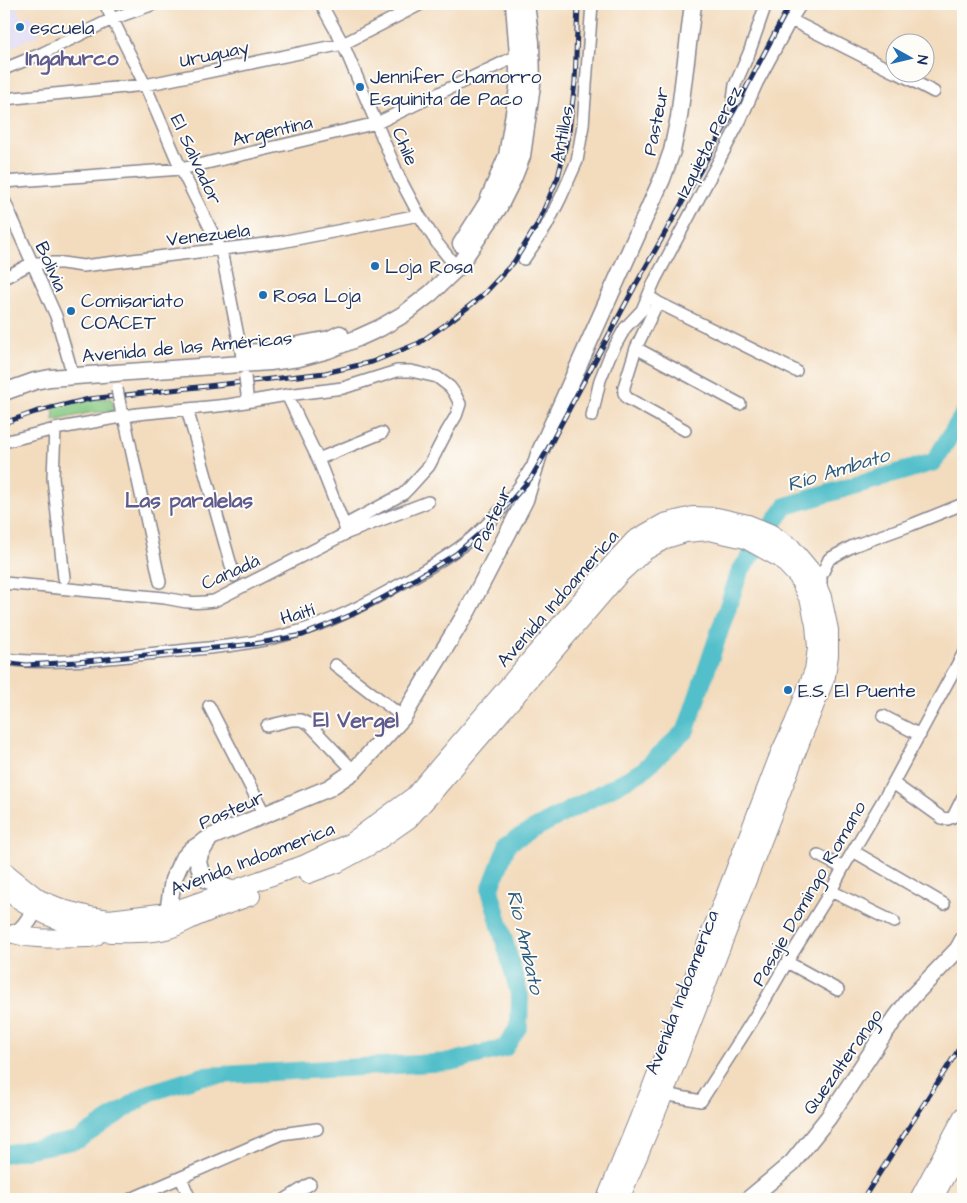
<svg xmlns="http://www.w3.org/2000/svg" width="967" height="1203" font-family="'Architects Daughter',sans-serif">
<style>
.built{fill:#ddd5f6}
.green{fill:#84c780;stroke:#507b6f}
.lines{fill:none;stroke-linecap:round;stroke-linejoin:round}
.river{stroke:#52bfca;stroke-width:18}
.street-casing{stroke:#87858e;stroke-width:14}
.secondary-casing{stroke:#87858e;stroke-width:19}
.primary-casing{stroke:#87858e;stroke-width:20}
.street{stroke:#fff;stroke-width:11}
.secondary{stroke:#fff;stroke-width:16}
.primary{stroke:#fff;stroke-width:18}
.rail-casing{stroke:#1b2f5e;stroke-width:5}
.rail{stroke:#fdfcf7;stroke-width:3;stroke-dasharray:9;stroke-linecap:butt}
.street-bridge-casing{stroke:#87858e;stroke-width:14;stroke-linecap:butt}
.street-bridge{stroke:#fff;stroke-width:11}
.poi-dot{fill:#1f6fb2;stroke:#fdfcf7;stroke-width:2}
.labels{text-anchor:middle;stroke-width:4;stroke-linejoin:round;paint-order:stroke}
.poi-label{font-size:19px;fill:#1b2f5e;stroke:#fdfcf7;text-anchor:start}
.street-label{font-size:19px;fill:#1b2f5e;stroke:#fdfcf7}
.water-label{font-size:20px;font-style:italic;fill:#2c5a7e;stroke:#fdfcf7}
.quarter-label{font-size:21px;font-weight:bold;fill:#605b8e;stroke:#fdfcf7}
</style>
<rect width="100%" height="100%" fill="#fdfcf7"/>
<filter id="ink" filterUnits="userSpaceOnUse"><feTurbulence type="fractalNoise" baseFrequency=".02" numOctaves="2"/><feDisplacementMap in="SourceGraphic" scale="10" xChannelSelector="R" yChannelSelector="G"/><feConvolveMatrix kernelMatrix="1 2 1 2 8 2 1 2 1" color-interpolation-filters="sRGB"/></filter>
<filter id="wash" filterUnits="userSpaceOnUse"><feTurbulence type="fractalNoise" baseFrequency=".0096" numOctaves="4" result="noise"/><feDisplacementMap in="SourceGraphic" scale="20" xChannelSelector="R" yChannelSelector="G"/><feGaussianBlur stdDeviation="1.12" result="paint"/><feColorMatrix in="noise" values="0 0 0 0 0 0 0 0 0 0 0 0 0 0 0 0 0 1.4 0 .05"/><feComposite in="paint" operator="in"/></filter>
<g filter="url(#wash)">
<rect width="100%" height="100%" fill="#f3dbbd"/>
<path class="built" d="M4 4H15L22 19 31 15 39 34 4 51Z"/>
<path class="green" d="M111 398 115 411 88 413 54 421 53 404Z"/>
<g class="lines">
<path class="river" d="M4 1154 78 1140 149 1093 203 1076 450 1062 505 1048 519 1026 520 997 490 890 508 843 641 772 686 730 740 571 786 506 934 462 963 415"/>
</g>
</g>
<g filter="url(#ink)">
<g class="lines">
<defs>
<path id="street" d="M105 4 145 85 181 169 221 250 243 361
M321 4 343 44 399 177 419 215 437 243 457 268
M791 20 894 72
M4 69 43 53 112 19 154 4
M896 72 934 92
M4 99 145 85 343 44 421 4
M740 121 735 109 733 100 735 85 749 53 766 4
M4 182 181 169 377 123 523 53
M4 200 56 316 70 365 72 376
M524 259 546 227 561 197 577 161 583 125 592 4
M4 278 32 263H62L83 266 281 242 419 215
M653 299 659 303 796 371
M659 303 655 308 636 348 740 404
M636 348 624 387V393L627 398 685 430
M287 395 318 459 346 530
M187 409 234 576
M121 410 124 416 160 582
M592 416 600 380 610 355 625 328 642 310 655 280 740 121 757 83 791 20 801 4
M55 429 53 478 64 578
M4 442 55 429 137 414 228 405 287 395 343 388 397 371H411L437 377 450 387 455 394 460 404 456 416 447 431 429 466 409 488 403 494 345 525
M318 459 382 433
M4 583 165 598C184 602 194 604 214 601L347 533 428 502
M821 587V576L829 559 853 546 911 525 963 504
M4 659C51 665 100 659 147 654 194 649 243 647 289 634 328 624 364 605 399 585 424 571 450 556 472 538 494 519 516 495 530 469
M335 665 403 717
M209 706 265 815
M883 716 920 735
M267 726 292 720H301L309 724 354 771
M893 783 942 818 948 819 953 817 963 797
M853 851 944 904
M818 855 843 868
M831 891 894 922
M787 962 838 990
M659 1093 701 1101 761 1007 787 962 831 891 843 868 893 783 963 654
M181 1178 190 1199
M131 1199 281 1134 317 1129
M286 1199 310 1184"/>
<path id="secondary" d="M461 244 487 203 507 156 518 88V55L514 4
M244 353 260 352 330 339 340 334
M4 392 35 381 50 378 115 373 270 362 299 358 328 350 358 338 380 328 404 314 431 293 457 268 499 207 513 179 522 156 532 85 531 42 526 4
M208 841 200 854 198 862 201 873 207 880 234 890
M169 923 168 912 173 880 182 860 191 850 211 837 329 788 354 771 403 717 468 610 525 500 539 454 662 179 672 151 679 117 693 4
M4 934C6 934 10 935 12 934 25 932 35 910 39 899
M749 1199 792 1163 828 1118 883 1035 910 999 958 949 963 940"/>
<path id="primary" d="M4 871 39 899 66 910 89 916 109 919 168 912 190 905 303 865 351 842 414 796 613 563 634 540 664 523 693 516 717 517 748 524 770 533 791 547 811 571 822 597 829 630V655L826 676 664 1094 620 1199
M308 874 338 863 373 844 409 819 436 789 620 574 645 551 666 539 686 533 709 531 745 539 781 559 798 577 810 602 815 625 817 648 814 670 794 723 780 753 650 1091 606 1199
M4 889C42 918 86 936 135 933 146 933 158 932 169 929 180 926 190 919 201 915 217 908 234 902 251 896
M14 934C38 941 64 938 89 938L95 937
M919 1199 963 1116
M933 1199 963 1144"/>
</defs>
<use href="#street" class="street-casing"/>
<use href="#secondary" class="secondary-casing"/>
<use href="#primary" class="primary-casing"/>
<use href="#street" class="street"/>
<use href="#secondary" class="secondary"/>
<use href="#primary" class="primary"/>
<defs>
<path id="rail" d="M4 423 35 412 89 399 325 373 372 362 419 343 449 322 482 296 514 262 538 223 558 177 569 132 575 82 578 4
M4 662 26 665 77 662 254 644 303 635 351 615 392 593 456 554 486 528 511 501 531 478 545 454 635 286 735 109 790 4
M863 1199 957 1052 963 1040"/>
</defs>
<use href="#rail" class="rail-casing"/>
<use href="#rail" class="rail"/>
<defs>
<path id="street-bridge" d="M245 377 247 395
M117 389 121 410"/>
</defs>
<use href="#street-bridge" class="street-bridge-casing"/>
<use href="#street-bridge" class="street-bridge"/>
</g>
</g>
<g class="poi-dot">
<circle cx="20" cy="27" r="5"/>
<circle cx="360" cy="87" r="5"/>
<circle cx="375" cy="266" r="5"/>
<circle cx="263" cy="295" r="5"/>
<circle cx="71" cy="311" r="5"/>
<circle cx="788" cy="690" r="5"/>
</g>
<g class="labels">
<g class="poi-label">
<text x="30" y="34">escuela</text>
<text x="370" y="83">Jennifer Chamorro<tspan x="370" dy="22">Esquinita de Paco</tspan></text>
<text x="385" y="273">Loja Rosa</text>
<text x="273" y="302">Rosa Loja</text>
<text x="81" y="307">Comisariato<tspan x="81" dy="22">COACET</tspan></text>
<text x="798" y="697">E.S. El Puente</text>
</g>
<g class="street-label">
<text transform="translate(214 53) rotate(-12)" y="7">Uruguay</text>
<text transform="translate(655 121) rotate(-79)" y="7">Pasteur</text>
<text transform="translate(272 130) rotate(-13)" y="7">Argentina</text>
<text transform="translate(561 134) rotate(-79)" y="7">Antillas</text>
<text transform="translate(708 141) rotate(-63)" y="7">Izquieta Perez</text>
<text transform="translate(406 146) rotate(67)" y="7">Chile</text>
<text transform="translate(197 159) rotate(65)" y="7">El Salvador</text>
<text transform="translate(208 234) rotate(-7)" y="7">Venezuela</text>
<text transform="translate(52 266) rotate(66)" y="7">Bolivia</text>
<text transform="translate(187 346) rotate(-5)" y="7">Avenida de las Américas</text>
<text transform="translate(491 518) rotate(-65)" y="7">Pasteur</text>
<text transform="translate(230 571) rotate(-24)" y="7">Canadá</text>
<text transform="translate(557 598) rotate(-49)" y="7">Avenida Indoamerica</text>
<text transform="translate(297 613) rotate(-17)" y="7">Haití</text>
<text transform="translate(231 809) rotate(-24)" y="7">Pasteur</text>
<text transform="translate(252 858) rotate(-21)" y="7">Avenida Indoamerica</text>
<text transform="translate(808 893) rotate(-60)" y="7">Pasaje Domingo Romano</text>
<text transform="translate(681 992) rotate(-69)" y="7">Avenida Indoamerica</text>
<text transform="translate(842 1061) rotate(-55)" y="7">Quezalterango</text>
</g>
<g class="water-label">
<text transform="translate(838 469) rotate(-17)" y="7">Río Ambato</text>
<text transform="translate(526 942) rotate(77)" y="7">Río Ambato</text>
</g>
<g class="quarter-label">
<text x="72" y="65">Ingahurco</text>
<text x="189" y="507">Las paralelas</text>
<text x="356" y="727">El Vergel</text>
</g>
</g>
<rect width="967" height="1203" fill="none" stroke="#fdfcf7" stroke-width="20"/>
<g transform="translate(910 58) rotate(98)"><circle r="24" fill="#fdfcf7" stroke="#a3aaba"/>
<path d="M0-4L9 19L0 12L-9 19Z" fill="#1f6fb2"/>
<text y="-8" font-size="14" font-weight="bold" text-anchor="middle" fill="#1b2f5e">N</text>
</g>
</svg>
